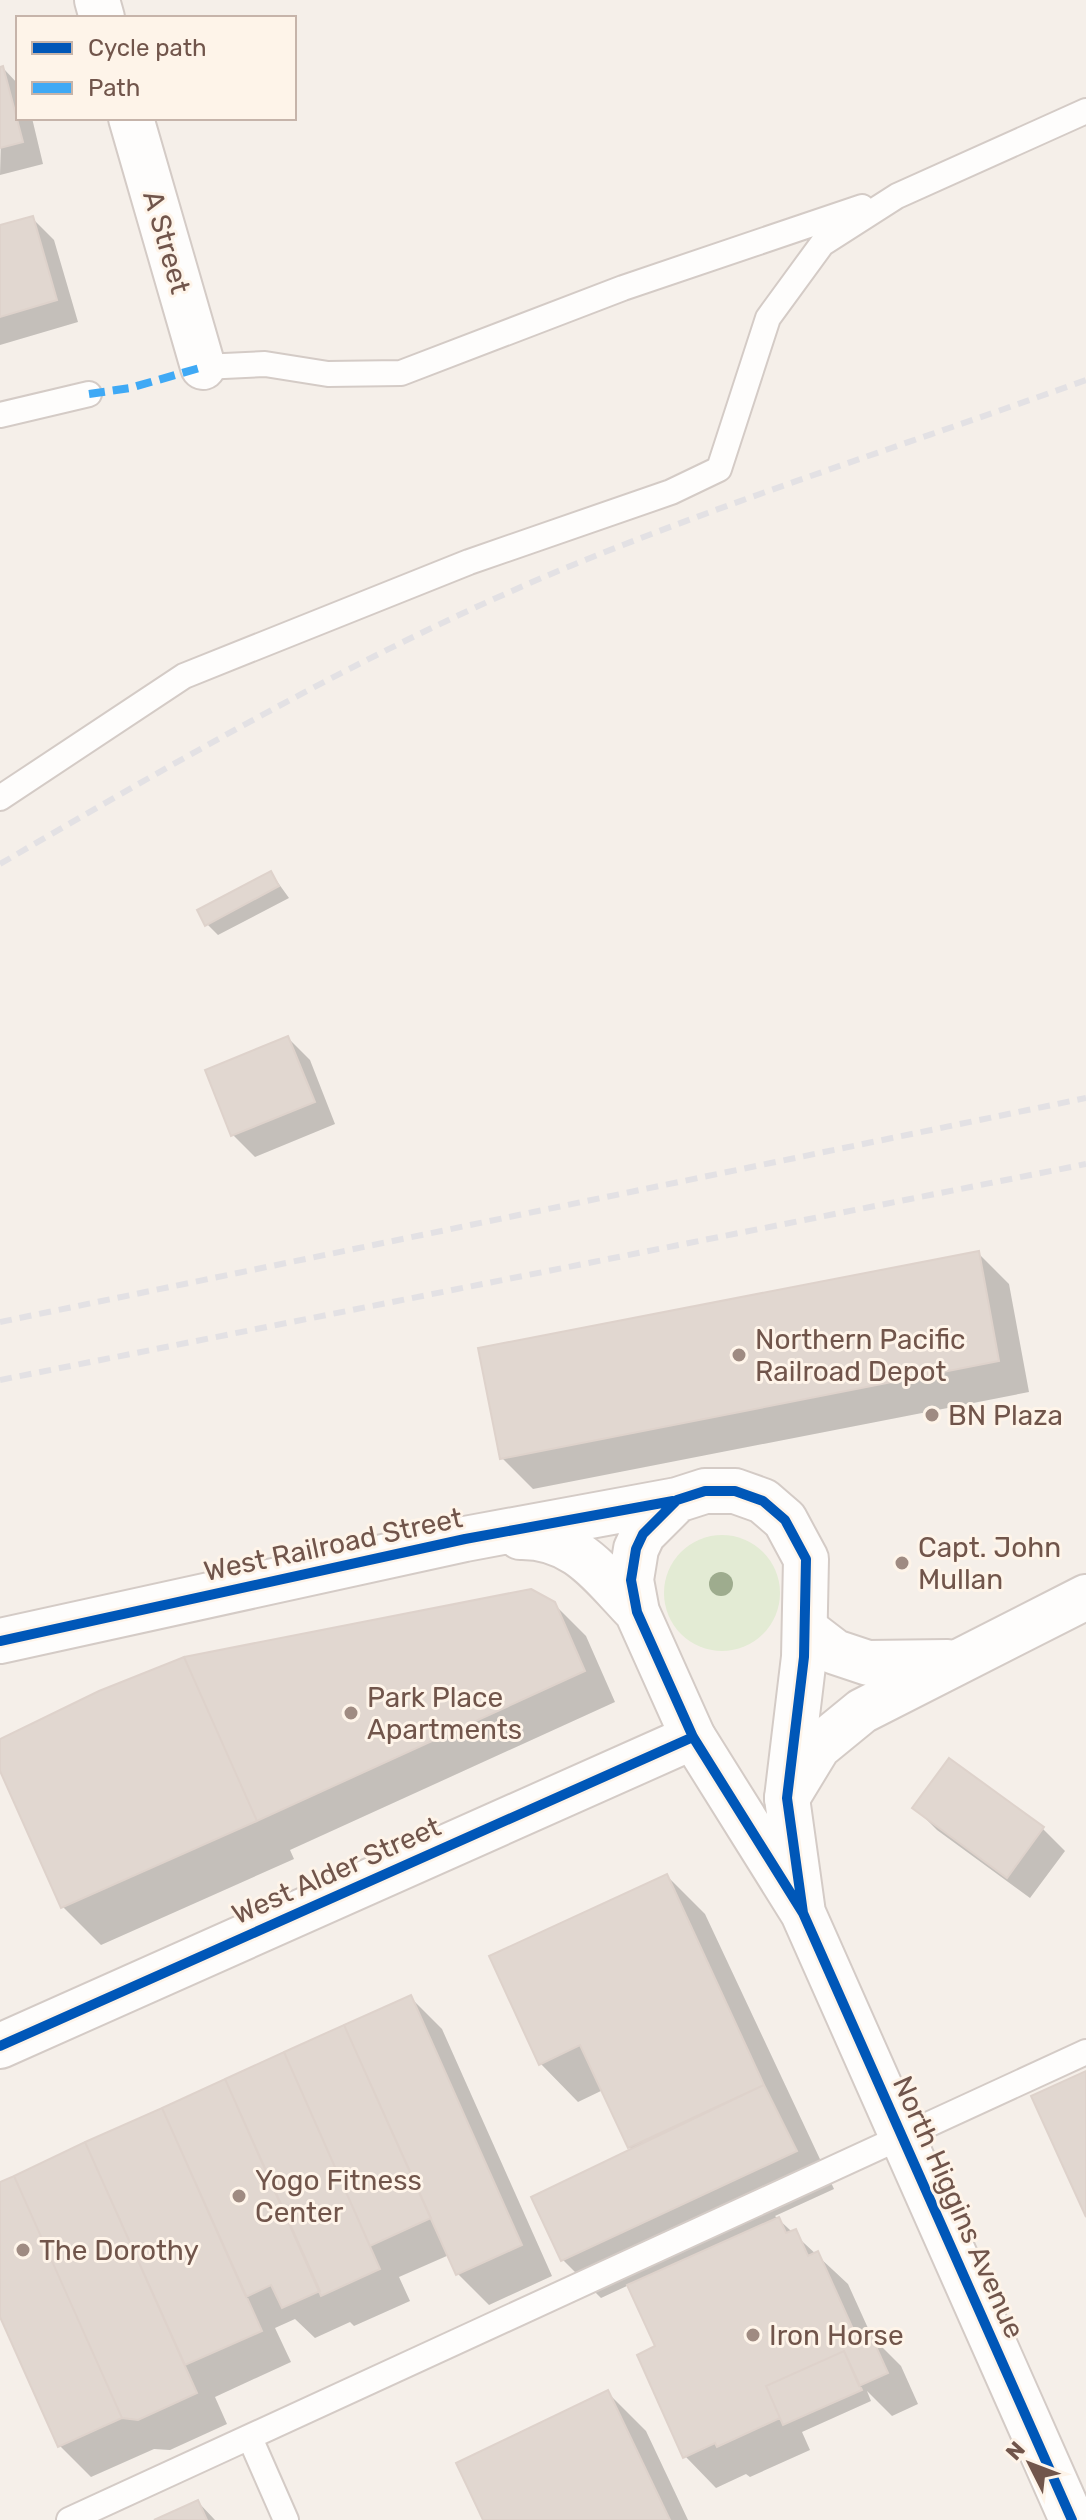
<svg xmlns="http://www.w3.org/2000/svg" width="1086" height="2520" font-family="Rubik,sans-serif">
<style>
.park{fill:#e3ebd4}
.shadow{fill:#0003}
.building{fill:#e1d7d0;stroke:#ded2cb;stroke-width:2}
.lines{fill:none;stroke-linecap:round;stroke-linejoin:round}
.lane-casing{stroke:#d4cbc6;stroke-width:28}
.street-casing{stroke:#d4cbc6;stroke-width:48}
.secondary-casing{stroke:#d4cbc6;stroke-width:48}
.lane{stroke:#fefdfc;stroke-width:24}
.street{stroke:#fefdfc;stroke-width:44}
.secondary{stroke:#fefdfc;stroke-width:44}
.rail{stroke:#e3e1e4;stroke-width:6;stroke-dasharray:12 8;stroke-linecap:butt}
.quiet{stroke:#3fa9f5;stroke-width:8;stroke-dasharray:16 8;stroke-linecap:butt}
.cycleway-casing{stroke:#fef4e9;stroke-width:15}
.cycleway{stroke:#0057b8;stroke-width:10}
.tree{fill:#9eac8e}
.poi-dot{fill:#9f8b82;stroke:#fef4e9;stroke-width:3}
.labels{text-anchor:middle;stroke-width:6;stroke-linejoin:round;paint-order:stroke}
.street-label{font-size:28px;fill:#71554b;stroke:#fef4e9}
.poi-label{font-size:28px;fill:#71554b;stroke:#fef4e9;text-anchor:start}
</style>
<rect width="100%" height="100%" fill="#f5efe9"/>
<path class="park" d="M664 1593a58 58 0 1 1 116 0a58 58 0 1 1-116 0Z"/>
<path class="shadow" d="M3 68 18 84V118H32L43 164 0 175Z
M32 218 54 240 78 322 0 345V227Z
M271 873 289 898 218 935 207 924Z
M288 1038 310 1060 335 1124 255 1157 233 1135Z
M978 1253 1009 1284 1029 1392 533 1489 502 1458Z
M554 1604 586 1636 615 1702 290 1850 294 1859 101 1945 63 1907 0 1766V1741Z
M915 1808 1043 1829 1065 1851 1030 1898 937 1830Z
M667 1876 705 1914 834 2189 775 2216 848 2284 872 2337 901 2366 918 2404 892 2416 867 2391 871 2401 802 2432 810 2450 750 2477 746 2474 716 2488 685 2456 657 2347 629 2285 601 2298 563 2260 534 2198 631 2149 603 2090 578 2102 540 2063Z
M411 1998 442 2029 552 2276 489 2305 457 2273 449 2255 399 2277 410 2301 354 2326 350 2322 315 2338 295 2319 275 2328 291 2362 215 2397 227 2424 170 2450 154 2449 91 2477 60 2446 0 2312V2184Z
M608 2393 646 2431 688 2520H485Z
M198 2502 215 2520H159Z"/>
<path class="building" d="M3 66 23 142 0 148V67Z
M33 216 57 300 0 317V225Z
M271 871 279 886 205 926 197 910Z
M288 1036 315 1102 231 1136 205 1070Z
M979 1251 999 1361 500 1459 478 1348Z
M531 1589 555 1602 585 1671 257 1821 184 1657Z
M184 1657 257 1821 61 1908 0 1771V1739L99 1691Z
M949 1758 1044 1827 1007 1878 912 1808Z
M667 1874 764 2085 628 2148 580 2045 539 2065 489 1956Z
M411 1995 522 2245 456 2275 344 2025Z
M344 2025 431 2218 370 2246 284 2052Z
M284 2052 380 2269 321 2296 225 2079Z
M1086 2071V2217L1031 2096Z
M225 2079 320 2291 282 2308 271 2285 246 2297 162 2108Z
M764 2085 797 2151 561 2261 531 2197Z
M162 2108 262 2331 185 2365 85 2142Z
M85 2142 197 2393 138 2420 122 2418 14 2176Z
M14 2176 122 2418 58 2447 0 2317V2182Z
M779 2217 786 2233 796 2229 808 2256 818 2251 857 2338 870 2333 888 2373 859 2386 844 2351 766 2386 780 2418 717 2447 715 2443 683 2458 637 2355 655 2346 627 2285Z
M844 2351 862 2390 783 2425 766 2386Z
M608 2390 670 2520H483L456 2463Z
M198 2500 207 2520H154Z"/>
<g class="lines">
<defs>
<path id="lane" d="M203 367 265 364 328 374 401 373 623 288 862 207
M0 415 89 394
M0 798 184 676 469 562 671 492 719 469 768 318 822 244 897 196 1086 111
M250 2438 286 2520
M69 2520 1086 2052"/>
<path id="street" d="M97 0 102 18
M131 118 203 367
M805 1629 835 1652 868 1663 948 1662
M787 1798 818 1747 862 1711 1086 1597
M0 2046 693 1737"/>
<path id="secondary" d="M520 1537C576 1536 601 1575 637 1612
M0 1641 465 1539 677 1500
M803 1913 787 1798 804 1657 806 1559 785 1520 763 1501 735 1491H705L677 1500 643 1534 636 1549 631 1580 637 1612 693 1737 803 1913 1072 2520"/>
</defs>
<use href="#lane" class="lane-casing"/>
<use href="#street" class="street-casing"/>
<use href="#secondary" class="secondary-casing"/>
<use href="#lane" class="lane"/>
<use href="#street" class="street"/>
<use href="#secondary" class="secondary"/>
<path class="rail" d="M0 864C189 754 382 642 585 560 749 494 919 440 1086 380
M0 1322 1086 1098
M0 1380 1086 1164"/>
<path class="quiet" d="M89 394 130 388 203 367"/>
<defs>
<path id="cycleway" d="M0 1641 465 1539 673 1501
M803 1913 787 1798 804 1657 806 1559 785 1520 763 1501 735 1491H705L677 1500 643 1534 636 1549 631 1580 637 1612 693 1737 803 1913 1072 2520
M0 2046 693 1737"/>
</defs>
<use href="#cycleway" class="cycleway-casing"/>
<use href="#cycleway" class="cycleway"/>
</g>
<circle class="tree" cx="721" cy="1584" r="12"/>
<g class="poi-dot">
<circle cx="739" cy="1355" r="8"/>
<circle cx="932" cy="1415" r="8"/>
<circle cx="902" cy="1563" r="8"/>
<circle cx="351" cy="1713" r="8"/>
<circle cx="239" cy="2196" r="8"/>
<circle cx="23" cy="2250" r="8"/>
<circle cx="753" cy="2335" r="8"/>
</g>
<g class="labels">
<g class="street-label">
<text transform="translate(167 242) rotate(74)" y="10">A Street</text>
<text transform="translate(333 1544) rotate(-12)" y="10">West Railroad Street</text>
<text transform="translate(336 1870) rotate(-24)" y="10">West Alder Street</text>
<text transform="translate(959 2207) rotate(66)" y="10">North Higgins Avenue</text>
</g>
<g class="poi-label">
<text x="755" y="1349">Northern Pacific<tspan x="755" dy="32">Railroad Depot</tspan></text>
<text x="948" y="1425">BN Plaza</text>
<text x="918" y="1557">Capt. John<tspan x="918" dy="32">Mullan</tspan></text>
<text x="367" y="1707">Park Place<tspan x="367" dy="32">Apartments</tspan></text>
<text x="255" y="2190">Yogo Fitness<tspan x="255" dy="32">Center</tspan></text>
<text x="39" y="2260">The Dorothy</text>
<text x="769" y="2345">Iron Horse</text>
</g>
</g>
<rect x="16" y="16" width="280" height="104" fill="#fef4e9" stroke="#c6b4aa" stroke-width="2"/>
<rect x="32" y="42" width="40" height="12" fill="#0057b8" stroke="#c6b4aa" stroke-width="2"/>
<text x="88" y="56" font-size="24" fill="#71554b">Cycle path</text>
<rect x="32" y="82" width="40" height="12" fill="#3fa9f5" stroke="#c6b4aa" stroke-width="2"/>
<text x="88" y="96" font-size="24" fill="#71554b">Path</text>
<g transform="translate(1030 2464) rotate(312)" stroke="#fef4e9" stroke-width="6" paint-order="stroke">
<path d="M0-6L14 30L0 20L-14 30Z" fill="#71554b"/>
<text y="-12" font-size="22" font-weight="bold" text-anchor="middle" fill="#71554b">N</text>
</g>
</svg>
